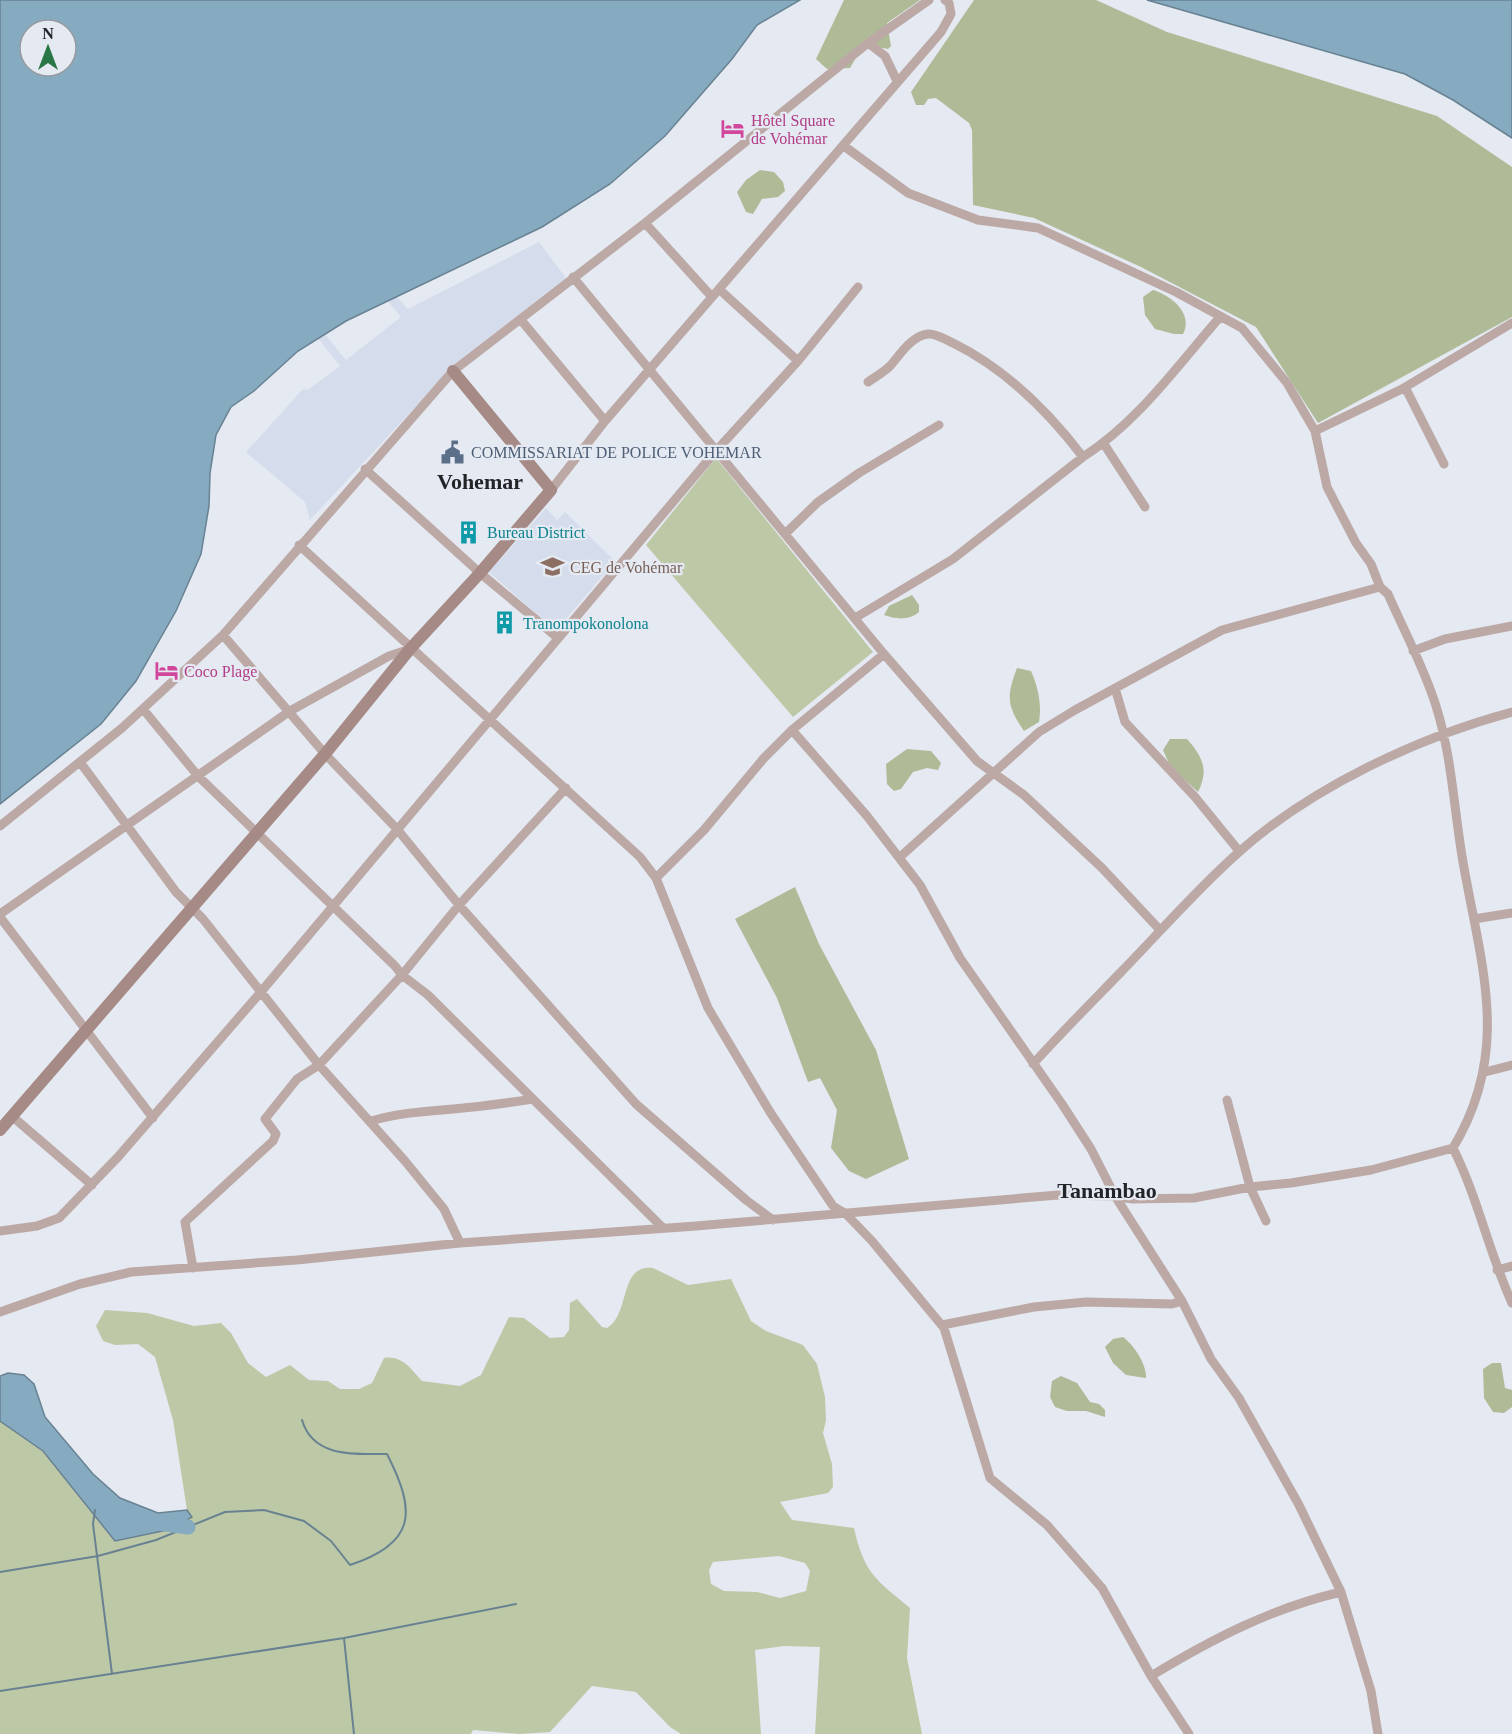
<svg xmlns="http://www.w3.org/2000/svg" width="1512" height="1734" font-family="'Times New Roman',serif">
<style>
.built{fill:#d5ddec;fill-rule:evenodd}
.green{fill:#bdc9a6;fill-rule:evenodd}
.forest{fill:#afbb97}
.water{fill:#86aac0;stroke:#688292;stroke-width:1.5;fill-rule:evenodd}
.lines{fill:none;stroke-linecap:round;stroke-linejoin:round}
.stream{stroke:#688292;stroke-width:2}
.river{stroke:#86aac0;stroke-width:15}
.street{stroke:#bca9a6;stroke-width:9}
.secondary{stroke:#a68a85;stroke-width:12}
.labels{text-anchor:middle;stroke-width:4.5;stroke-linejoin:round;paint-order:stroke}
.hotel-label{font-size:16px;fill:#b23c85;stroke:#e4e9f2;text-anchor:start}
.service-label{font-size:16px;fill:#4e5e75;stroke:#e4e9f2;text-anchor:start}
.culture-label{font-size:16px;fill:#0d838f;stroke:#e4e9f2;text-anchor:start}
.education-label{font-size:16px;fill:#785e54;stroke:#e4e9f2;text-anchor:start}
.district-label{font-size:22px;font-weight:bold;fill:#222427;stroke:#e4e9f2}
</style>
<rect width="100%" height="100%" fill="#e4e9f2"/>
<path class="built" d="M539 242 566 278 457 362 310 520 305 502 246 452 302 390 309 389 340 366 313 332 385 284 408 309ZM378 289 401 317 346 360 320 328Z
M546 508 557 520 565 512 615 561 556 631 489 572Z"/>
<path class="green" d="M716 458 873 652 793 717 646 545Z
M653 1268 688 1285 731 1279 751 1321 766 1331 803 1345 817 1364 825 1397 826 1420 823 1433 832 1464 833 1487 828 1493 780 1502 792 1520 854 1528C864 1573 876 1580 910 1608L907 1658 922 1734H815L820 1647 784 1646 755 1650 761 1734H681L670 1727 636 1692 592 1686 550 1732 520 1734 473 1730 471 1734H0V1421L43 1451 116 1541 172 1529 192 1516 187 1510 173 1420 155 1357 138 1344 115 1345 103 1341 96 1326 105 1310 147 1313 194 1326 221 1323 231 1333 248 1363 266 1377 290 1365 309 1380 328 1381 340 1389H359L372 1383 384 1358C402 1355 411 1369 422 1381L460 1386 481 1375 509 1317 524 1318 550 1338 564 1337 569 1330 570 1303 577 1299 602 1327 607 1328C631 1314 618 1264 653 1268ZM779 1556 805 1563 810 1571 806 1591 780 1598 757 1592 724 1591 711 1584 709 1570 713 1562Z"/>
<path class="forest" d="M844 0H920L887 23 891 46 888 49 878 47 868 37 850 68 827 69 816 59Z
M974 0H1096L1167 32 1437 116 1512 167V317L1318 423 1256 327 1141 267 1034 218 973 205 972 130 969 123 936 98 928 99 924 105H916L911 92Z
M760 170 774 172 783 182 785 191 778 197 762 199 753 214 746 212 737 192 746 180Z
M1153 290C1170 295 1194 313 1183 334H1174L1155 329 1145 315 1143 297Z
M912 595 919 605V612C909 621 895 619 884 615L889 606Z
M1017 668 1031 671C1038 687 1042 704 1039 722L1024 731C1007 706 1006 697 1017 668Z
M1170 739H1187C1203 757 1209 770 1198 792L1170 766 1163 750Z
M907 749 931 751 941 763 938 770 927 768 913 772 901 789 894 791 887 784 886 764Z
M795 887 819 944 876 1050 909 1159 866 1179 849 1171 831 1148 837 1110 820 1078 808 1082 777 998 735 919Z
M1123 1337C1134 1345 1147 1365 1146 1378L1126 1375 1113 1363 1105 1347 1113 1339Z
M1492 1363H1501L1505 1388 1512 1390V1407L1504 1413 1493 1412 1484 1398 1483 1369Z
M1061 1376 1077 1383 1090 1402 1099 1404 1105 1410V1417L1086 1411H1067L1055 1407 1050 1397 1052 1381Z"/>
<path class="water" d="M0 0H800L757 25 732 59 665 136 610 184 542 227 346 321 298 351 254 391 231 407 216 435 210 473 209 506 201 554 176 611 136 681 101 724 0 804ZM30 30H66V66H30Z
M1147 0H1512V138L1453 100 1405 74Z
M8 1373 24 1375 34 1384 45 1417 93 1474 120 1498 158 1513 187 1510 192 1517 172 1529 115 1541 43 1451 0 1421V1376Z"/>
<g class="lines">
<path class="stream" d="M95 1510 93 1524 112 1674
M0 1572 98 1556 156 1540 225 1512 264 1510 304 1521 331 1541 350 1565C417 1543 416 1511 387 1454 355 1454 313 1458 302 1420
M344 1638 354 1734
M0 1691 344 1638 516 1604"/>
<path class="river" d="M158 1523 188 1527"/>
<path class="street" d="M868 43 885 56 897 81
M645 223 712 297
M573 277 884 654 977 761 1024 795 1102 868 1160 930
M720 290 798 361
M521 320 605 421
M868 382C875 377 884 372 890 366 900 355 911 336 928 334 936 333 946 340 953 343 1006 369 1048 411 1083 457
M1402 389 1512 323
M1315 431 1402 389 1407 391 1444 464
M1104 444 1145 507
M365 469 480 573 558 638
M551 490 605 421 941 32 951 14 949 3 945 0
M785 534 818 502 859 473 939 425
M299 545 640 857 656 878 708 1008 770 1112 833 1206 846 1214 872 1241 944 1328 990 1478 1047 1525 1102 1588 1151 1676 1189 1734
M855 618 953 559 1083 457C1138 422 1178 365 1220 317
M223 635 325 754 397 829 459 905 636 1104 746 1200 773 1220
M1413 651 1445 639 1512 626
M1115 688 1125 722 1195 797 1239 851
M143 709 198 776 395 966 402 975 428 995 663 1228
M792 730 867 816 920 885 960 958 1062 1104 1091 1149 1115 1196 1182 1301 1211 1359 1239 1398 1299 1505 1341 1592 1371 1691 1378 1734
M80 762 176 892 203 919 319 1065 405 1161 444 1209 460 1243
M0 826 122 728 223 635 453 371 645 223 868 43 929 0
M900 857 1039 732 1075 710 1222 630 1380 587
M656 878 704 830 764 758 792 730 884 654
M0 914 290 711 389 656 410 649
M0 917 153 1118
M1474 919 1512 913
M1033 1064C1061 1033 1091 1003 1121 972 1160 932 1197 889 1239 852 1312 787 1419 737 1512 712
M1485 1072 1512 1065
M1227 1100 1250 1187 1266 1221
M13 1117 92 1185
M371 1121C405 1111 437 1111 473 1107 493 1105 513 1102 533 1099
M1453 1148C1478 1198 1489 1253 1512 1303
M0 1231 37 1226 59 1218 118 1157 260 993 715 452 798 361 858 287
M193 1268 185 1222 273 1141 276 1134 265 1119 297 1079 319 1065 402 975 459 905 566 788
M1497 1270 1512 1266
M0 1312 80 1284 131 1272 297 1260 460 1243 696 1226 1058 1195 1115 1196 1132 1199 1194 1198 1250 1187 1291 1183 1371 1170 1453 1148C1512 1050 1481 966 1463 862 1454 810 1452 757 1436 706 1424 667 1404 631 1388 594L1380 587 1371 564 1356 543 1327 487 1315 431 1287 383 1242 328 1176 292 1038 228 978 220 908 193 844 146
M942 1325 1034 1307 1086 1302 1172 1304 1182 1301
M1151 1676C1212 1639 1272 1608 1341 1592"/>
<path class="secondary" d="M0 1130 325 754 410 649 480 573 551 490 453 371"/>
</g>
<defs>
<symbol id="hotel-bare" viewBox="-9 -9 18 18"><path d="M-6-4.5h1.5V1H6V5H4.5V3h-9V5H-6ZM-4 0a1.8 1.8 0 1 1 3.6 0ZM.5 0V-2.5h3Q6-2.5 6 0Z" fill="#d1479c" stroke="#e4e9f2" stroke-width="2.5" paint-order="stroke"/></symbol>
<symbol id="civic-bare" viewBox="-9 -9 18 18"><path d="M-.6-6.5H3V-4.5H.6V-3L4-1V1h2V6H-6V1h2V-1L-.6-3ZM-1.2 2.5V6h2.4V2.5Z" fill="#5c6f8a" stroke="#e4e9f2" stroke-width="2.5" paint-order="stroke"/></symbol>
<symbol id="building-bare" viewBox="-9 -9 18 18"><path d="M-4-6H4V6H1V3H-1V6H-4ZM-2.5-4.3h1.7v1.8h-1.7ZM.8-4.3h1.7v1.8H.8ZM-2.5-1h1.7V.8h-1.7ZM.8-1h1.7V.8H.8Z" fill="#0f9aa8" stroke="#e4e9f2" stroke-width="2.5" paint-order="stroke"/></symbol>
<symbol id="school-bare" viewBox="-9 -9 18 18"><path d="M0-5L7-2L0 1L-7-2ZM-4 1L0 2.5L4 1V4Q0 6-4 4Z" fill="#8d6e63" stroke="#e4e9f2" stroke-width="2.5" paint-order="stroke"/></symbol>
</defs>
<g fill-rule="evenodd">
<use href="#hotel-bare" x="716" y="112" width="33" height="33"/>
<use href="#civic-bare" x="436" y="436" width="33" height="33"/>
<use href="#building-bare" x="452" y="516" width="33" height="33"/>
<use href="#school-bare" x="536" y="550" width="33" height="33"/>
<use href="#building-bare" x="488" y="606" width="33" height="33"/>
<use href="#hotel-bare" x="150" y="654" width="33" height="33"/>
</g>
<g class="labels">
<g class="hotel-label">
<text x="751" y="126">Hôtel Square<tspan x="751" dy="18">de Vohémar</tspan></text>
<text x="184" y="677">Coco Plage</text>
</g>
<g class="service-label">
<text x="471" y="458">COMMISSARIAT DE POLICE VOHEMAR</text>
</g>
<g class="culture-label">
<text x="487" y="538">Bureau District</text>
<text x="523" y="629">Tranompokonolona</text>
</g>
<g class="education-label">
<text x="570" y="573">CEG de Vohémar</text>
</g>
<g class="district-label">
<text x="480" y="489">Vohemar</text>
<text x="1107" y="1198">Tanambao</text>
</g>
</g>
<g transform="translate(48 48)"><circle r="28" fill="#e4e9f2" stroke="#969aa1" stroke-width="1.5"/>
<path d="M0-4.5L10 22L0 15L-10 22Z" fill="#297747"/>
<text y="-9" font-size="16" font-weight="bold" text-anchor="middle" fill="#222427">N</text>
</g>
</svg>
